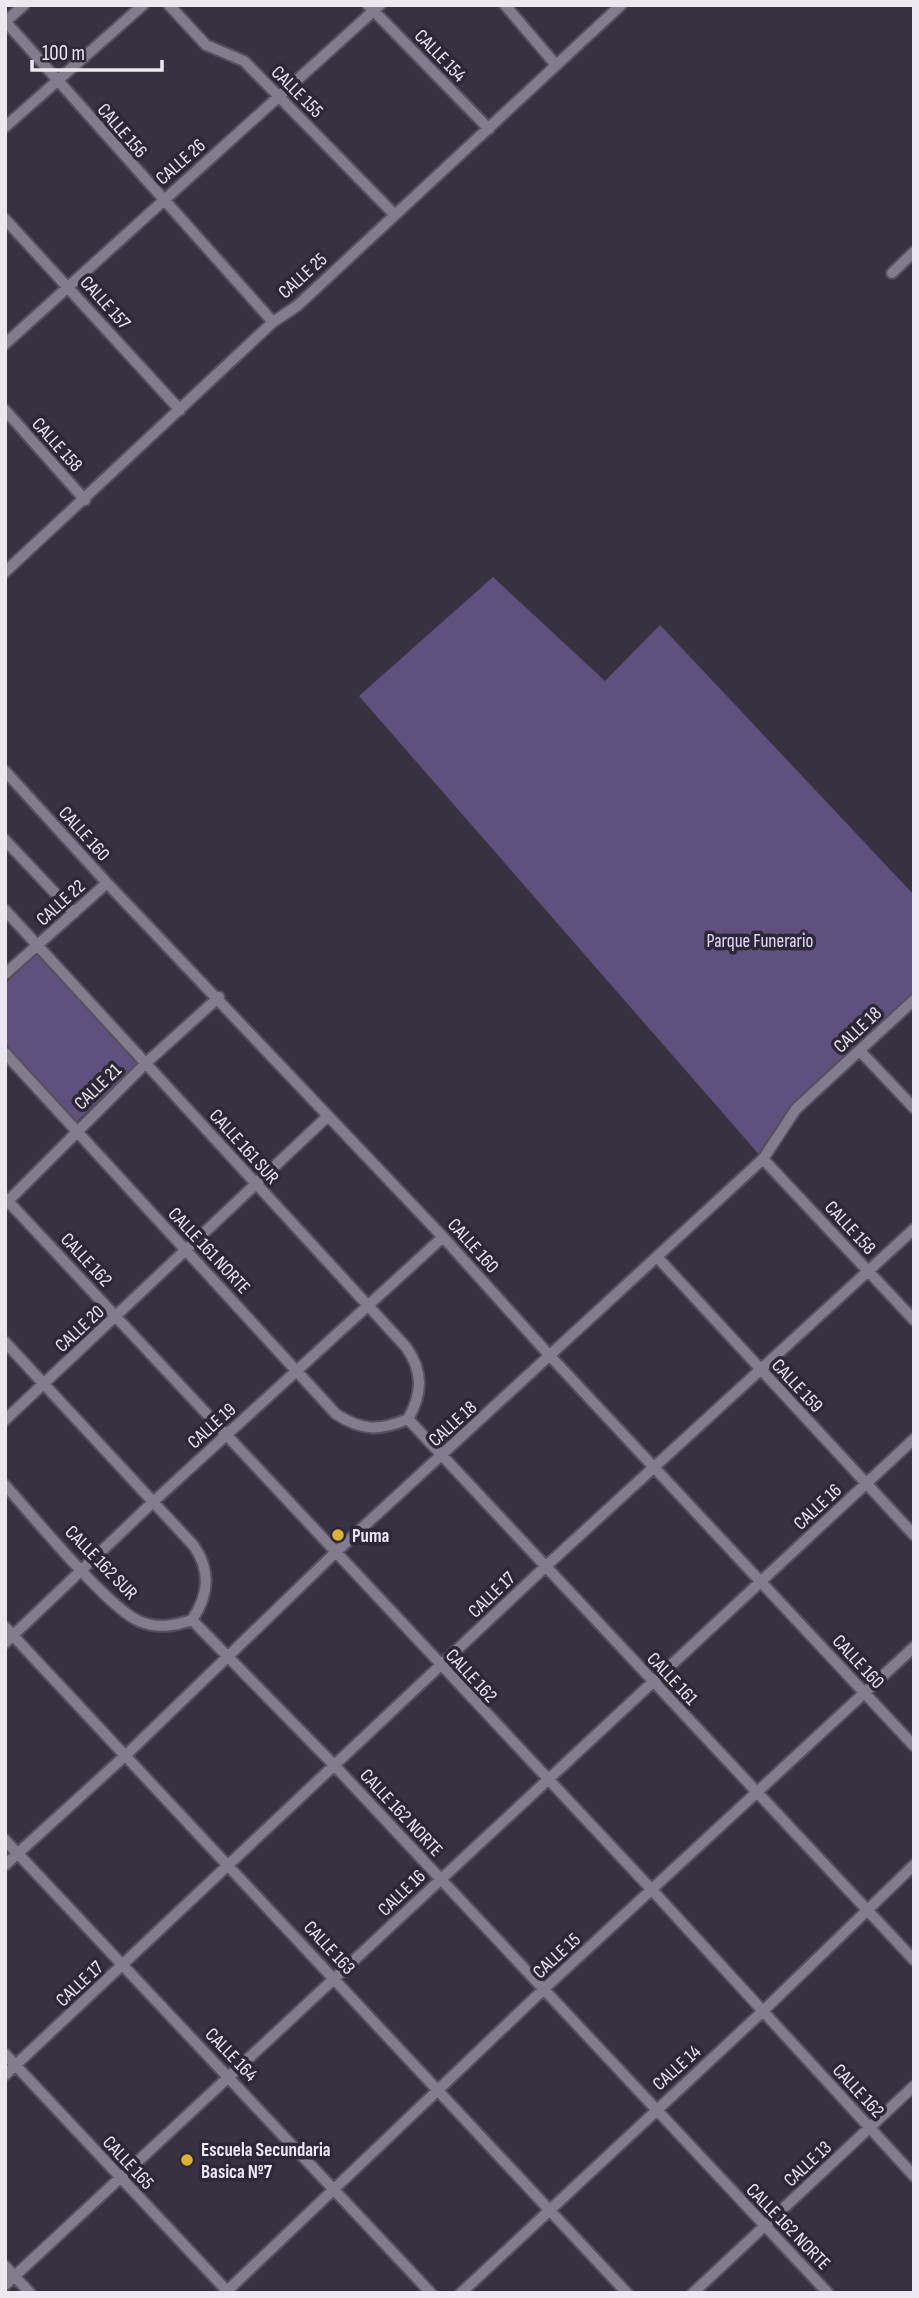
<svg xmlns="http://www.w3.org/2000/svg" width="919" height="2298" font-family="'Sofia Sans Condensed',sans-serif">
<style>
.green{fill:#60507e}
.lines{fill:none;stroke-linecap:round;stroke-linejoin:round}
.street-casing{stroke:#54505d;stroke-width:14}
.street{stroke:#827c8e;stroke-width:10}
.poi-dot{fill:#dbb233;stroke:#2d2838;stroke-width:2.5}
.labels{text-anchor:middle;stroke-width:7;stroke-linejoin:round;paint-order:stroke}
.street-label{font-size:19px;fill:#ebe8f2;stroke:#2d2838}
.park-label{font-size:19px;fill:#e4d8fe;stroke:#2d2838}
.poi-label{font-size:19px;font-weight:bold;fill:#ebe8f2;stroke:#2d2838;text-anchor:start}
</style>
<rect width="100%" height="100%" fill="#373242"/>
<path class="green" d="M493 577 605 681 660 625 914 895V997L796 1102 763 1159 359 696Z
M37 953 138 1064 76 1122 5 1043V984Z"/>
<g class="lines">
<defs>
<path id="street" d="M169 5 206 45 244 61 393 213
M368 5 489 129
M505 5 556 65
M5 21 273 322
M5 22 24 5
M5 127 143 5
M5 219 180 410
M892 273 914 252
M5 344 380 5
M5 410 85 500
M5 572 273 322 297 306 621 5
M5 771 107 883 443 1237 551 1357 914 1746
M5 840 74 913
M5 910 406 1347C423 1371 423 1393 408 1419
M5 974 107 883
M860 1051 914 1108
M5 1053 336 1414C362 1431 380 1431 408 1419
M763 1159 914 1320
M5 1198 652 1890 914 2176
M5 1204 146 1063 219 997
M658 1258 914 1535
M5 1342 194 1546C211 1571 209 1595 192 1620L334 1765 828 2293
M408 1419 914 1960
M5 1420 328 1116
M5 1485C32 1515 108 1608 139 1621 157 1629 174 1626 192 1620
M5 1627 627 2293
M5 1643 153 1502 443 1237
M5 1840 431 2293
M5 1865 127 1754 337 1551 763 1159 796 1109 914 1000
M5 2054 229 2293
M5 2075 545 1567 914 1229
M5 2266 30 2293
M5 2285 914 1439
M225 2293 545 1988 914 1647
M461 2293 762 2012 914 1865
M693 2293 914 2086"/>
</defs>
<use href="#street" class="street-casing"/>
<use href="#street" class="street"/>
</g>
<g class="poi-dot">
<circle cx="338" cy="1535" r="7"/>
<circle cx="187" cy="2160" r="7"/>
</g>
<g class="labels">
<g class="street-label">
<text transform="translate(441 55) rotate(46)" y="7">CALLE 154</text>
<text transform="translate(298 91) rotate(45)" y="7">CALLE 155</text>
<text transform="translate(123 130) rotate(49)" y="7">CALLE 156</text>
<text transform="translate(180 161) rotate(-41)" y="7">CALLE 26</text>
<text transform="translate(302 275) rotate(-42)" y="7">CALLE 25</text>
<text transform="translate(106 302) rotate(48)" y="7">CALLE 157</text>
<text transform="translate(58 444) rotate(48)" y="7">CALLE 158</text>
<text transform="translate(85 833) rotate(48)" y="7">CALLE 160</text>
<text transform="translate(60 902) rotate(-42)" y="7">CALLE 22</text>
<text transform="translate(857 1029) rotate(-43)" y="7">CALLE 18</text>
<text transform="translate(97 1086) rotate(-44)" y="7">CALLE 21</text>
<text transform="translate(245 1146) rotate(48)" y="7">CALLE 161 SUR</text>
<text transform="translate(851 1227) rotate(47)" y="7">CALLE 158</text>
<text transform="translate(474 1245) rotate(48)" y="7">CALLE 160</text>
<text transform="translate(210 1250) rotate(47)" y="7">CALLE 161 NORTE</text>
<text transform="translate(87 1259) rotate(47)" y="7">CALLE 162</text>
<text transform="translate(79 1328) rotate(-43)" y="7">CALLE 20</text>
<text transform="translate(798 1385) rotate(47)" y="7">CALLE 159</text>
<text transform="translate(452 1423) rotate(-42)" y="7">CALLE 18</text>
<text transform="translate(211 1425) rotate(-42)" y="7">CALLE 19</text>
<text transform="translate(817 1506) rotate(-43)" y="7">CALLE 16</text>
<text transform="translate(102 1562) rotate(46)" y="7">CALLE 162 SUR</text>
<text transform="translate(491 1594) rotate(-44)" y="7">CALLE 17</text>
<text transform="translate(859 1661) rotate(47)" y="7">CALLE 160</text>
<text transform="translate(472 1675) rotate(47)" y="7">CALLE 162</text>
<text transform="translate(673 1678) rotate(47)" y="7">CALLE 161</text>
<text transform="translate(402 1812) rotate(47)" y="7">CALLE 162 NORTE</text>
<text transform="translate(401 1892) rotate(-44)" y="7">CALLE 16</text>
<text transform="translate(330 1947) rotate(47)" y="7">CALLE 163</text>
<text transform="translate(556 1955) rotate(-43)" y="7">CALLE 15</text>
<text transform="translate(79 1983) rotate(-43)" y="7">CALLE 17</text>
<text transform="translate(232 2054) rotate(46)" y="7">CALLE 164</text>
<text transform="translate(676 2067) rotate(-42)" y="7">CALLE 14</text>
<text transform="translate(859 2090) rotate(47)" y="7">CALLE 162</text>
<text transform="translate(129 2162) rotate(47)" y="7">CALLE 165</text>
<text transform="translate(807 2163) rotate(-43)" y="7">CALLE 13</text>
<text transform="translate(789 2226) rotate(46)" y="7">CALLE 162 NORTE</text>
</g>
<g class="park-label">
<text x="760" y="947">Parque Funerario</text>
</g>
<g class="poi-label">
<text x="352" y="1542">Puma</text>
<text x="201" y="2156">Escuela Secundaria<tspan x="201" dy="22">Basica Nº7</tspan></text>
</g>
</g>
<rect width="919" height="2298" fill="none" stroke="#ebe8f2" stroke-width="14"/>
<path d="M32 60v10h130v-10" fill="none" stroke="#ebe8f2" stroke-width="3.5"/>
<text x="42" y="60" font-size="21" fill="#ebe8f2" stroke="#2d2838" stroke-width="5" paint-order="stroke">100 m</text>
</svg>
